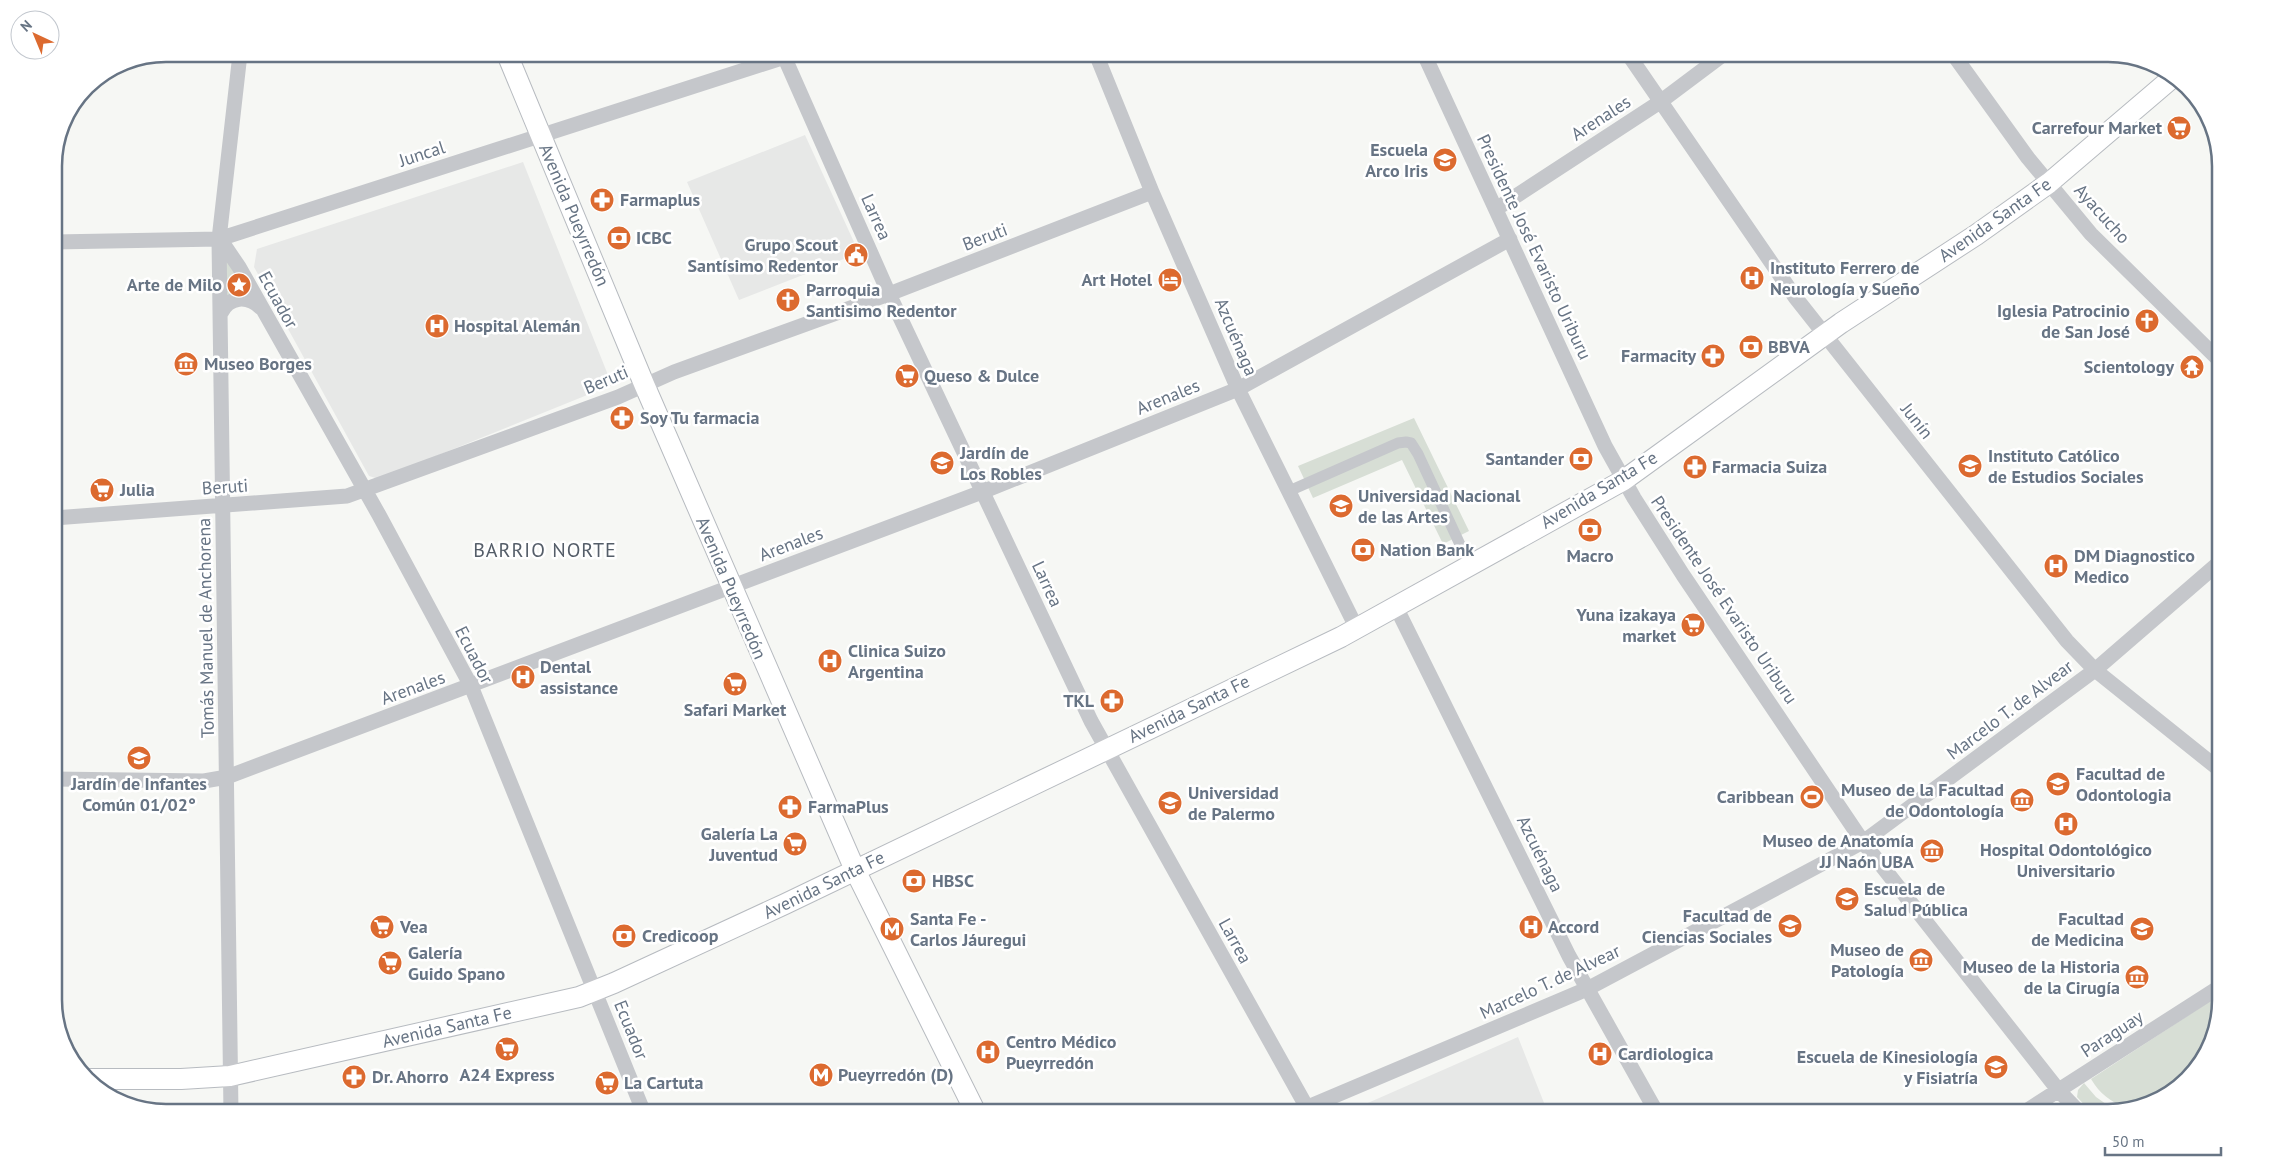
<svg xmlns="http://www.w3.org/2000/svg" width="2275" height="1167" font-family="'PT Sans',sans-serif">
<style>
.built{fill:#e7e8e7}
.green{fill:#d7ded5}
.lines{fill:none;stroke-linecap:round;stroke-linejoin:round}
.secondary-casing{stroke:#b7bbc0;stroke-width:22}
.pedestrian{stroke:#c5c7cb;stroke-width:11}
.minor{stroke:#c5c7cb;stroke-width:15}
.secondary{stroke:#fff;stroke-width:20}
.labels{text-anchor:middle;stroke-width:5;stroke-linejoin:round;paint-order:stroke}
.street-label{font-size:18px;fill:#677484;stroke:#fff}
.poi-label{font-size:18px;font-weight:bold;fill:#677484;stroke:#fff;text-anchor:start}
.quarter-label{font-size:20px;letter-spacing:1px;fill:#555e69;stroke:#fff}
.rim{fill:none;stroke:#677484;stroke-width:2.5}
</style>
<rect width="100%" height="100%" fill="#f6f7f4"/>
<path class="built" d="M805 135 859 253 739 300 687 182Z
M523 162 612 385 379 479 369 476 254 267 257 249Z
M1518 1037 1548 1113H1345Z"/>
<path class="green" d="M225 254 249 297 225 301Z
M1414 418 1469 531 1443 544 1402 460 1313 498 1298 466Z
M2221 994 2210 1050 2171 1094 2126 1108C2110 1101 2100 1094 2091 1079Z
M2084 1083 2096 1097 2116 1111 2092 1113 2077 1097 2078 1090Z"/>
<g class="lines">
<defs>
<path id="secondary" d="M507 54 644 384 855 870 976 1113
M91 1079H181L230 1076 579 997 614 983 785 904 1341 637 1624 480 1841 323 1976 235 2049 183 2172 78"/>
</defs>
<use href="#secondary" class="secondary-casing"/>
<path class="pedestrian" d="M1289 491 1398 443 1406 442 1411 443 1418 454 1470 566"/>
<path class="minor" d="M783 54 889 294 1091 721 1310 1113
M1096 54 1152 192 1238 389 1357 629
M1424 54 1605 446 1634 498 1683 575 1863 842 2059 1091 2080 1113
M1628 54 1795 297 2067 641 2095 670 2221 771
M1953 54 2028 158 2091 234 2221 362
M1496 209 1660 102 1724 54
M220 239 239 267 379 515 471 686 644 1113
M54 242 219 239 794 54
M221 313C229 296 248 295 261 308
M54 518 347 496 618 397 674 372 889 294 1152 192
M1396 607 1569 956 1657 1113
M54 779 204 781 227 777 982 492 1238 389 1510 239
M231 1113 219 239 240 54
M1294 1113 1587 989 1863 842 2095 670 2221 561
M2023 1113 2221 986"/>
<use href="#secondary" class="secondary"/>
</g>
<defs>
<symbol id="supermarket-disc" viewBox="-11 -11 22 22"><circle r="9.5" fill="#dc6a2f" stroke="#fff"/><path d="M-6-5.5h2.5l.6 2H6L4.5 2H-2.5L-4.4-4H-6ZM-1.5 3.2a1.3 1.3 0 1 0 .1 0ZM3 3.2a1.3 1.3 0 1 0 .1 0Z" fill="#fff"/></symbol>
<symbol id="school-disc" viewBox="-11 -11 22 22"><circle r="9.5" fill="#dc6a2f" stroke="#fff"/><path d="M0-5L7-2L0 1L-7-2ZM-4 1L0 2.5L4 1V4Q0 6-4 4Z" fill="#fff"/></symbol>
<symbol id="pharmacy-disc" viewBox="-11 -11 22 22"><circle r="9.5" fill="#dc6a2f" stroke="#fff"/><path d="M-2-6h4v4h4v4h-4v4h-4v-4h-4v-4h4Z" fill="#fff"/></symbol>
<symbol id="bank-disc" viewBox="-11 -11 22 22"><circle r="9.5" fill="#dc6a2f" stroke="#fff"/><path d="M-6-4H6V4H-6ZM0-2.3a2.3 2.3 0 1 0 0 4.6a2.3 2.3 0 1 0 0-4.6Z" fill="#fff"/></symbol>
<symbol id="civic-disc" viewBox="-11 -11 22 22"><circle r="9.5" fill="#dc6a2f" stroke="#fff"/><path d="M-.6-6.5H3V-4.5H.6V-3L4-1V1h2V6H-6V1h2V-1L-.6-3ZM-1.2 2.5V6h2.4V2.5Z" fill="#fff"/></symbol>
<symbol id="hospital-disc" viewBox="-11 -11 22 22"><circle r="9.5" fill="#dc6a2f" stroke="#fff"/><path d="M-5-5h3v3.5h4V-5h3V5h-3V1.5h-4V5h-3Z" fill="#fff"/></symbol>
<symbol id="hotel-disc" viewBox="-11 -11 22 22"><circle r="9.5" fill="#dc6a2f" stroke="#fff"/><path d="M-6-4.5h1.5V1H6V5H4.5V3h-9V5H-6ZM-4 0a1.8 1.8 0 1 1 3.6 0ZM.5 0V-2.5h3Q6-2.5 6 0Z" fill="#fff"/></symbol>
<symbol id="sight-disc" viewBox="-11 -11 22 22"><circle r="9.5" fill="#dc6a2f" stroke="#fff"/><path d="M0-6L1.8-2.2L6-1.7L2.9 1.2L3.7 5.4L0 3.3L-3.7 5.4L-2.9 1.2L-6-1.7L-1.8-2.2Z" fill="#fff"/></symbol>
<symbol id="church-disc" viewBox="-11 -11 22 22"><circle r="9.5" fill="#dc6a2f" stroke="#fff"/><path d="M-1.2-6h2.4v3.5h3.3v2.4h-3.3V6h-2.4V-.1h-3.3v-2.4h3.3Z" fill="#fff"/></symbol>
<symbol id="museum-disc" viewBox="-11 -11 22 22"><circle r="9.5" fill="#dc6a2f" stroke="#fff"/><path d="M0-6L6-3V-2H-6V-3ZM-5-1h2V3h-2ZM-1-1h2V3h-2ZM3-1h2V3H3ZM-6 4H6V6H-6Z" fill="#fff"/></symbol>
<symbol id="temple-disc" viewBox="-11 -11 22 22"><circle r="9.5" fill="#dc6a2f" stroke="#fff"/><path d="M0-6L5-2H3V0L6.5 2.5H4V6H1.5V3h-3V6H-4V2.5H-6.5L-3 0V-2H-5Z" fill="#fff"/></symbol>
<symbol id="university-disc" viewBox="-11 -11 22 22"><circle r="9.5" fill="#dc6a2f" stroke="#fff"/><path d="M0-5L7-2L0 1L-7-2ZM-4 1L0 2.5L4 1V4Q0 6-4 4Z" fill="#fff"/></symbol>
<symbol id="stadium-disc" viewBox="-11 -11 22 22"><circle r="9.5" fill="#dc6a2f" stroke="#fff"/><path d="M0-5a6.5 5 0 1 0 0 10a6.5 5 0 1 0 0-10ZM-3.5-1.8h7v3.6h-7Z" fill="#fff"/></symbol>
<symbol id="metro-disc" viewBox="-11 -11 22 22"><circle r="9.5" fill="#dc6a2f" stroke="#fff"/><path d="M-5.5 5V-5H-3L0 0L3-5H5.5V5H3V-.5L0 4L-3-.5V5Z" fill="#fff"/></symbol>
</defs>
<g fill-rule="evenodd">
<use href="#supermarket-disc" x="2165" y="114" width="28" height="28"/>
<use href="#school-disc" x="1431" y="146" width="28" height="28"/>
<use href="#pharmacy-disc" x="588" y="186" width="28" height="28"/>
<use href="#bank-disc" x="605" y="224" width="28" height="28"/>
<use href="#civic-disc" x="842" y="241" width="28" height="28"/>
<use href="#hospital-disc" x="1738" y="264" width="28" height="28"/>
<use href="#hotel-disc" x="1156" y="266" width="28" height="28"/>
<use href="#sight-disc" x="225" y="271" width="28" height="28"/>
<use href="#church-disc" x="774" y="286" width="28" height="28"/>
<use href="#church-disc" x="2133" y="307" width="28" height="28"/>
<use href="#hospital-disc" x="423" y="312" width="28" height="28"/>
<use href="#bank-disc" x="1737" y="333" width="28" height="28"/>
<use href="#pharmacy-disc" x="1699" y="342" width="28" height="28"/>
<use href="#museum-disc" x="172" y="350" width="28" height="28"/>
<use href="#temple-disc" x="2178" y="353" width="28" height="28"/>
<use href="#supermarket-disc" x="893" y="362" width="28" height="28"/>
<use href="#pharmacy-disc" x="608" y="404" width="28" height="28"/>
<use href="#bank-disc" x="1567" y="445" width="28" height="28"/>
<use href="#school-disc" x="928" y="449" width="28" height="28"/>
<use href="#university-disc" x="1956" y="452" width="28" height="28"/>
<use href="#pharmacy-disc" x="1681" y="453" width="28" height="28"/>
<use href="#supermarket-disc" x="88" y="476" width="28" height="28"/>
<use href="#university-disc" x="1327" y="492" width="28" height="28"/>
<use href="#bank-disc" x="1576" y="516" width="28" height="28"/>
<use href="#bank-disc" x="1349" y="536" width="28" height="28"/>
<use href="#hospital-disc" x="2042" y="552" width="28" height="28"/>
<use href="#supermarket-disc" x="1679" y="611" width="28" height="28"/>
<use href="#hospital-disc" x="816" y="647" width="28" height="28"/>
<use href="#hospital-disc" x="509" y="663" width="28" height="28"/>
<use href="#supermarket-disc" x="721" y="670" width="28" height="28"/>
<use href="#pharmacy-disc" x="1098" y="687" width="28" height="28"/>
<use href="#school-disc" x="125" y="744" width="28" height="28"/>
<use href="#university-disc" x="2044" y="770" width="28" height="28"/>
<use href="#stadium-disc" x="1798" y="783" width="28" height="28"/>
<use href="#museum-disc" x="2008" y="786" width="28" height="28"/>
<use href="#university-disc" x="1156" y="789" width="28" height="28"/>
<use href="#pharmacy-disc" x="776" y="793" width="28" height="28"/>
<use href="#hospital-disc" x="2052" y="810" width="28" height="28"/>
<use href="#supermarket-disc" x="781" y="830" width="28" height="28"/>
<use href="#museum-disc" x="1918" y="837" width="28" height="28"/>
<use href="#bank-disc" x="900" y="867" width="28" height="28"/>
<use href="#university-disc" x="1833" y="885" width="28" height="28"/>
<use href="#university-disc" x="1776" y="912" width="28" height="28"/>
<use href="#supermarket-disc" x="368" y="913" width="28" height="28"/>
<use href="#hospital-disc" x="1517" y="913" width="28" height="28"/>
<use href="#metro-disc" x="878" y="915" width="28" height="28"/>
<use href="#university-disc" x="2128" y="915" width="28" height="28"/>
<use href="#bank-disc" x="610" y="922" width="28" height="28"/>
<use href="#museum-disc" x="1907" y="946" width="28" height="28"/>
<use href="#supermarket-disc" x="376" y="949" width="28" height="28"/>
<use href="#museum-disc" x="2123" y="963" width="28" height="28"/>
<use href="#supermarket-disc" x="493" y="1035" width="28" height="28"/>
<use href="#hospital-disc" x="974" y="1038" width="28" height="28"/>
<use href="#hospital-disc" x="1586" y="1040" width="28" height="28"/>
<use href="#university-disc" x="1982" y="1053" width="28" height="28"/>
<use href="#metro-disc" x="807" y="1061" width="28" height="28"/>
<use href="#pharmacy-disc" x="340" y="1063" width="28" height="28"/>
<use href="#supermarket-disc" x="593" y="1069" width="28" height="28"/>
</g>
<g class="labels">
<g class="street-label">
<text transform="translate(1601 118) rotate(-33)" y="6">Arenales</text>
<text transform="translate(422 154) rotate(-18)" y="6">Juncal</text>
<text transform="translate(2102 214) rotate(48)" y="6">Ayacucho</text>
<text transform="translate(574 215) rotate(67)" y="6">Avenida Pueyrredón</text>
<text transform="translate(876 217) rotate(66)" y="6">Larrea</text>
<text transform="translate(1995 220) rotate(-35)" y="6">Avenida Santa Fe</text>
<text transform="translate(985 237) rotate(-21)" y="6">Beruti</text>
<text transform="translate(1534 247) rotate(65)" y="6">Presidente José Evaristo Uriburu</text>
<text transform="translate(278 300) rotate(61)" y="6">Ecuador</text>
<text transform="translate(1236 337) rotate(67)" y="6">Azcuénaga</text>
<text transform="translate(606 380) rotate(-23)" y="6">Beruti</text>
<text transform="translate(1168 397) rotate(-22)" y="6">Arenales</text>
<text transform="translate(1917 421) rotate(52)" y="6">Junín</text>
<text transform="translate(225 487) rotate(-4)" y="6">Beruti</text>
<text transform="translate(1599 490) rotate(-31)" y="6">Avenida Santa Fe</text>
<text transform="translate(791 544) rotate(-21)" y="6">Arenales</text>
<text transform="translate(1047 584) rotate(65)" y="6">Larrea</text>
<text transform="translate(731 588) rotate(67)" y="6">Avenida Pueyrredón</text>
<text transform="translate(1724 600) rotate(56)" y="6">Presidente José Evaristo Uriburu</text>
<text transform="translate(206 628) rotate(-91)" y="6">Tomás Manuel de Anchorena</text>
<text transform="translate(474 655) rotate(63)" y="6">Ecuador</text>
<text transform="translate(413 688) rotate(-20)" y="6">Arenales</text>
<text transform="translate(1189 709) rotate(-26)" y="6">Avenida Santa Fe</text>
<text transform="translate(2010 710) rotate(-37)" y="6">Marcelo T. de Alvear</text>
<text transform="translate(1540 854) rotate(64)" y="6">Azcuénaga</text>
<text transform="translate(824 885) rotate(-26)" y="6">Avenida Santa Fe</text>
<text transform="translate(1235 941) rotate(61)" y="6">Larrea</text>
<text transform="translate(1550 982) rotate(-25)" y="6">Marcelo T. de Alvear</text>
<text transform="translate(447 1027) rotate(-13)" y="6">Avenida Santa Fe</text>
<text transform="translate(631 1030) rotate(68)" y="6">Ecuador</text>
<text transform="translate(2112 1034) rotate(-33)" y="6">Paraguay</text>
</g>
<g class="poi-label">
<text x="2162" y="134" text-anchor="end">Carrefour Market</text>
<text x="1428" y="156" text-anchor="end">Escuela<tspan x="1428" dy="21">Arco Iris</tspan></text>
<text x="620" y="206">Farmaplus</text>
<text x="636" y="244">ICBC</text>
<text x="838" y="251" text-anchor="end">Grupo Scout<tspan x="838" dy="21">Santísimo Redentor</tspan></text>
<text x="1770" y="274">Instituto Ferrero de<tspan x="1770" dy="21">Neurología y Sueño</tspan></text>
<text x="1152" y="286" text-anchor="end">Art Hotel</text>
<text x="222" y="291" text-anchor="end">Arte de Milo</text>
<text x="806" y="296">Parroquia<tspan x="806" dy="21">Santisimo Redentor</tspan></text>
<text x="2130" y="317" text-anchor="end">Iglesia Patrocinio<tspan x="2130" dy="21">de San José</tspan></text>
<text x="454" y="332">Hospital Alemán</text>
<text x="1768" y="353">BBVA</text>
<text x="1696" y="362" text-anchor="end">Farmacity</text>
<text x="204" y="370">Museo Borges</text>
<text x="2174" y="373" text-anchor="end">Scientology</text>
<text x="924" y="382">Queso &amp; Dulce</text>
<text x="640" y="424">Soy Tu farmacia</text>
<text x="960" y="459">Jardín de<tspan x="960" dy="21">Los Robles</tspan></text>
<text x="1988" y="462">Instituto Católico<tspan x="1988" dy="21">de Estudios Sociales</tspan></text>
<text x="1564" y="465" text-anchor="end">Santander</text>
<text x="1712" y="473">Farmacia Suiza</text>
<text x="120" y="496">Julia</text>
<text x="1358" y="502">Universidad Nacional<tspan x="1358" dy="21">de las Artes</tspan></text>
<text x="1380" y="556">Nation Bank</text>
<text x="1590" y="562" text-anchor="middle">Macro</text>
<text x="2074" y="562">DM Diagnostico<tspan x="2074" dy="21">Medico</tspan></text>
<text x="1676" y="621" text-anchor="end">Yuna izakaya<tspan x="1676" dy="21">market</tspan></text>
<text x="848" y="657">Clinica Suizo<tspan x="848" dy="21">Argentina</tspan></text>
<text x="540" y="673">Dental<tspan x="540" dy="21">assistance</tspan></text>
<text x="1094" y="707" text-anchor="end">TKL</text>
<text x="735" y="716" text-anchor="middle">Safari Market</text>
<text x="2076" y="780">Facultad de<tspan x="2076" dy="21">Odontologia</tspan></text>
<text x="139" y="790" text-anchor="middle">Jardín de Infantes<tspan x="139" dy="21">Común 01/02°</tspan></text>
<text x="2004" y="796" text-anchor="end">Museo de la Facultad<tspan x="2004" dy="21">de Odontología</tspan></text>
<text x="1188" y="799">Universidad<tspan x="1188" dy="21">de Palermo</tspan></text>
<text x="1794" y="803" text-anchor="end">Caribbean</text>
<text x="808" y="813">FarmaPlus</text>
<text x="778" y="840" text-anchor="end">Galería La<tspan x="778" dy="21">Juventud</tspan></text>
<text x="1914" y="847" text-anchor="end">Museo de Anatomía<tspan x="1914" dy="21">JJ Naón UBA</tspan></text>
<text x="2066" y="856" text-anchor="middle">Hospital Odontológico<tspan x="2066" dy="21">Universitario</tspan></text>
<text x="932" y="887">HBSC</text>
<text x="1864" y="895">Escuela de<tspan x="1864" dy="21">Salud Pública</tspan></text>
<text x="1772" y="922" text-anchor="end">Facultad de<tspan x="1772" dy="21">Ciencias Sociales</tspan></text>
<text x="910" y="925">Santa Fe -<tspan x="910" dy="21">Carlos Jáuregui</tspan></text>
<text x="2124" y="925" text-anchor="end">Facultad<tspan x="2124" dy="21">de Medicina</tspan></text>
<text x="400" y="933">Vea</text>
<text x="1548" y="933">Accord</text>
<text x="642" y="942">Credicoop</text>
<text x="1904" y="956" text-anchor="end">Museo de<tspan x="1904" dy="21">Patología</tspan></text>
<text x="408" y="959">Galería<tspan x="408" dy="21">Guido Spano</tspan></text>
<text x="2120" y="973" text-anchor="end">Museo de la Historia<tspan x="2120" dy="21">de la Cirugía</tspan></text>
<text x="1006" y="1048">Centro Médico<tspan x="1006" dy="21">Pueyrredón</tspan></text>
<text x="1618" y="1060">Cardiologica</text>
<text x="1978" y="1063" text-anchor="end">Escuela de Kinesiología<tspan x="1978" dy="21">y Fisiatría</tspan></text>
<text x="507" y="1081" text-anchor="middle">A24 Express</text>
<text x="838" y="1081">Pueyrredón (D)</text>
<text x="372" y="1083">Dr. Ahorro</text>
<text x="624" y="1089">La Cartuta</text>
</g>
<g class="quarter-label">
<text x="545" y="557">BARRIO NORTE</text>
</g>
</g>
<path d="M0 0H2275V1167H0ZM166 62H2108A104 104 0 0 1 2212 166V1000A104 104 0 0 1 2108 1104H166A104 104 0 0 1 62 1000V166A104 104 0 0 1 166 62Z" fill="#fff" fill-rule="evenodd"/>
<path class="rim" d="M166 62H2108A104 104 0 0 1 2212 166V1000A104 104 0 0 1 2108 1104H166A104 104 0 0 1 62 1000V166A104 104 0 0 1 166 62Z"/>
<g transform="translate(35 35) rotate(316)"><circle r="24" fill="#ffffff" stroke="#c2c7ce"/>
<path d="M0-4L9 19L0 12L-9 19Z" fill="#dc6a2f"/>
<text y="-8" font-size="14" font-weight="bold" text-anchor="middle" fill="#677484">N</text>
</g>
<path d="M2105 1147v8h116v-8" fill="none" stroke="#677484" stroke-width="2.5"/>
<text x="2112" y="1147" font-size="15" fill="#677484" stroke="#ffffff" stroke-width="4" paint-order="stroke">50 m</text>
</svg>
